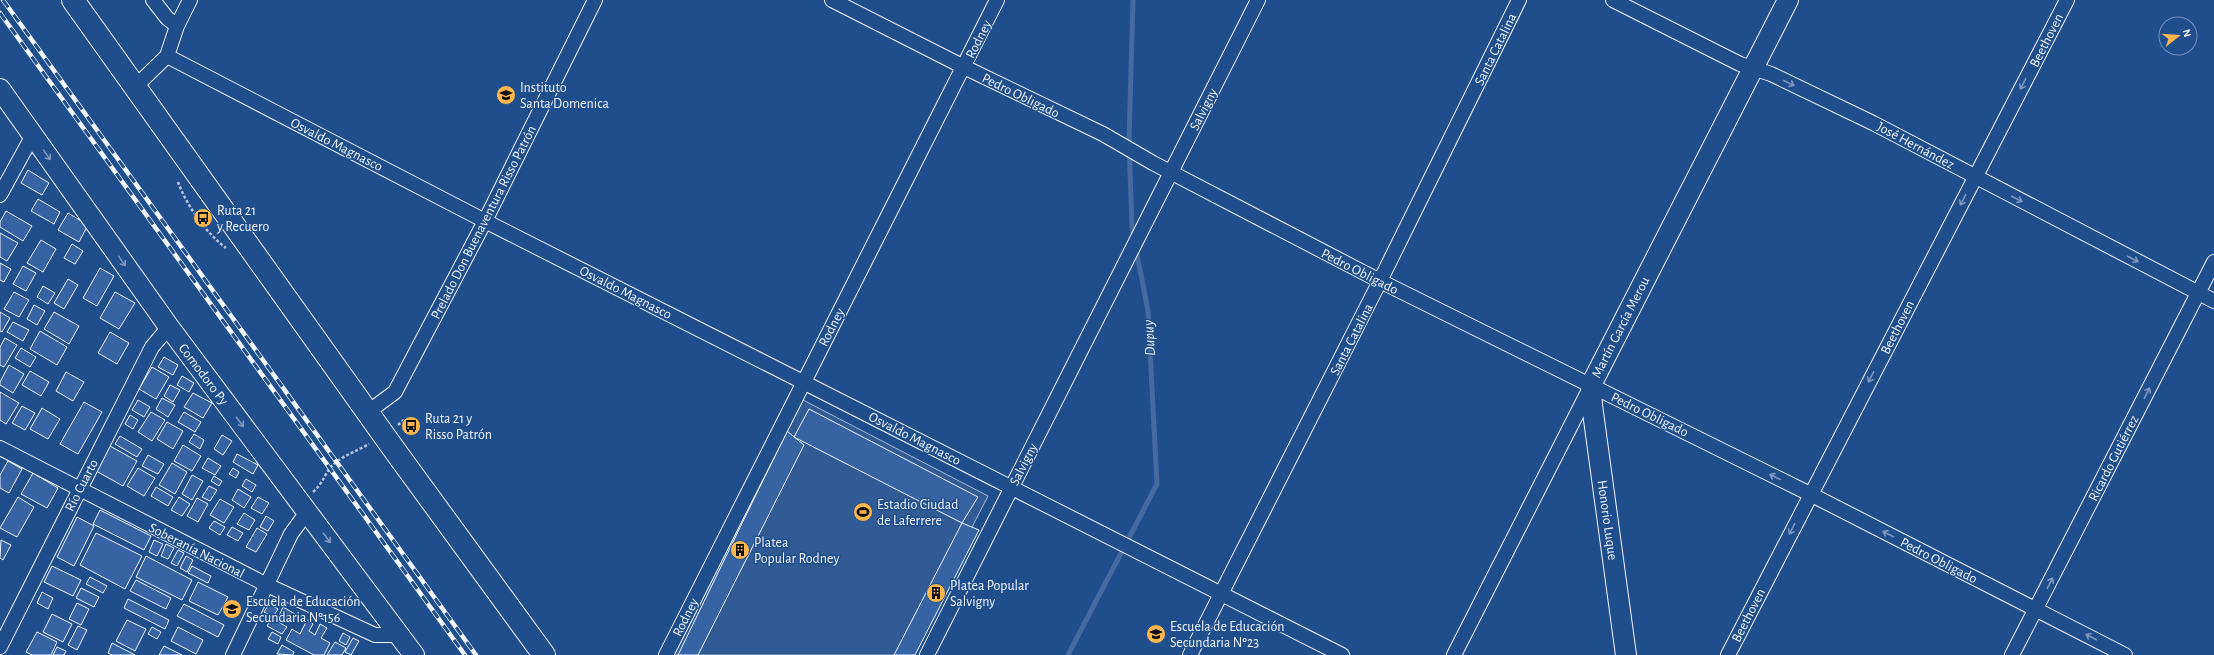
<svg xmlns="http://www.w3.org/2000/svg" width="2214" height="655" font-family="'Alegreya Sans',sans-serif">
<style>
.built{fill:#305b95;stroke:#a8bbd7}
.lines{fill:none;stroke-linecap:round;stroke-linejoin:round}
.stream{stroke:#446ba0;stroke-width:5}
.building{fill:#3563a3;stroke:#f2f6ff}
.street-casing{stroke:#f2f6ff;stroke-width:16}
.secondary-casing{stroke:#f2f6ff;stroke-width:22}
.primary-casing{stroke:#f2f6ff;stroke-width:24}
.path{stroke:#b3c4dc;stroke-width:2.5;stroke-dasharray:3 2;stroke-linecap:butt}
.street{stroke:#1f4e8c;stroke-width:14}
.secondary{stroke:#1f4e8c;stroke-width:20}
.primary{stroke:#1f4e8c;stroke-width:22}
.rail-casing{stroke:#f2f6ff;stroke-width:4.5}
.rail{stroke:#1f4e8c;stroke-width:3;stroke-dasharray:9;stroke-linecap:butt}
.oneway{stroke:#7e9ac0}
.labels{text-anchor:middle;stroke-width:3;stroke-linejoin:round;paint-order:stroke}
.street-label{font-size:14px;fill:#f2f6ff;stroke:#1f4e8c}
.poi-label{font-size:14px;fill:#f2f6ff;stroke:#1f4e8c;text-anchor:start}
.water-label{font-size:15px;font-style:italic;fill:#f2f6ff;stroke:#1f4e8c}
</style>
<rect width="100%" height="100%" fill="#1f4e8c"/>
<path class="built" d="M803 400 988 496 906 655H672Z"/>
<g class="lines">
<path class="stream" d="M1133 0 1129 141 1132 227 1134 239
M1068 655 1157 484 1148 311 1136 249"/>
</g>
<path class="building" d="M28 170 49 183 42 195 21 183Z
M38 199 60 212 54 224 31 211Z
M6 211 32 226 23 241 0 227V222Z
M68 213 88 225 79 242 58 230Z
M0 233 18 243 7 261 0 257Z
M41 240 56 249 43 272 27 263Z
M72 244 83 251 75 264 64 258Z
M0 263 11 269 4 282 0 280Z
M23 266 36 273 26 291 13 284Z
M100 268 114 276 97 306 83 298Z
M68 279 78 285 64 309 54 303Z
M43 286 55 293 48 304 37 297Z
M14 292 29 300 19 317 4 309Z
M115 292 135 303 119 329 100 318Z
M34 305 45 311 37 325 27 319Z
M0 312 10 318 2 332 0 331Z
M54 312 79 326 69 344 44 329Z
M13 322 29 330 23 341 7 332Z
M40 331 67 347 57 365 30 349Z
M110 332 129 343 117 364 98 353Z
M5 338 17 345 4 367 0 365V347Z
M21 348 36 357 30 367 15 358Z
M164 357 178 365 173 375 158 367Z
M9 365 24 374 13 393 0 385V382Z
M152 367 169 377 156 399 139 389Z
M30 371 49 382 41 396 22 385Z
M66 372 84 382 73 401 56 391Z
M182 376 194 383 189 392 177 385Z
M170 385 180 390 173 402 164 396Z
M0 392 19 403 6 424 0 420Z
M193 393 212 403 203 418 184 407Z
M162 398 175 405 168 417 156 409Z
M138 400 150 407 144 417 132 410Z
M84 402 102 412 78 454 60 444Z
M22 406 35 413 25 430 12 423Z
M42 408 60 419 48 439 30 429Z
M809 409 978 497 962 523 794 437Z
M151 412 165 420 152 441 138 432Z
M184 412 201 422 195 432 178 422Z
M130 415 138 420 133 429 125 424Z
M167 422 183 431 173 449 157 439Z
M787 431 804 445 698 655H678Z
M194 434 204 440 200 449 189 442Z
M222 435 232 441 223 455 214 449Z
M120 436 142 449 137 457 115 444Z
M183 445 201 456 192 471 174 461Z
M110 446 137 461 123 486 96 471Z
M237 454 258 465 253 474 233 462Z
M148 455 164 464 158 474 142 466Z
M208 458 221 466 215 475 202 468Z
M8 461 22 469 9 493 0 488V475Z
M172 463 187 472 175 494 159 485Z
M138 468 155 478 144 496 127 486Z
M233 468 239 472 236 478 229 474Z
M33 473 58 488 47 508 21 494Z
M192 475 203 481 192 500 182 494Z
M214 476 222 481 219 486 211 481Z
M246 479 256 485 252 492 242 486Z
M209 486 217 490 210 501 202 497Z
M156 487 173 497 168 506 151 496Z
M238 489 251 497 244 508 232 500Z
M18 497 34 507 17 537 0 528Z
M179 497 190 504 182 516 171 510Z
M258 497 269 503 262 514 251 508Z
M197 498 208 504 198 522 187 516Z
M220 499 234 507 224 523 210 515Z
M100 510 151 536 144 550 93 524Z
M244 513 255 520 249 530 237 524Z
M266 516 274 521 268 531 260 527Z
M77 517 94 526 74 566 57 557Z
M214 521 225 527 220 535 209 528Z
M962 523 979 530 915 655H894Z
M232 527 243 533 238 541 227 535Z
M257 528 267 534 256 552 246 547Z
M96 533 142 556 125 589 80 565Z
M1 540 11 545 3 560 0 558Z
M154 540 163 544 157 556 149 552Z
M166 544 174 548 168 559 161 556Z
M178 550 184 553 177 566 171 563Z
M146 556 192 580 182 600 136 577Z
M186 556 193 560 187 572 180 568Z
M52 566 81 580 73 596 44 582Z
M192 566 211 576 208 583 188 573Z
M90 577 107 586 103 593 86 584Z
M136 580 171 598 166 609 130 591Z
M198 582 228 597 218 615 189 601Z
M81 588 99 597 94 607 76 598Z
M42 592 53 598 48 609 37 603Z
M128 599 169 620 165 629 124 608Z
M77 603 89 609 81 625 69 619Z
M184 604 224 625 218 637 177 616Z
M269 604 278 609 273 617 264 612Z
M283 607 295 614 290 623 279 616Z
M52 614 72 624 63 642 43 632Z
M272 618 287 627 282 634 267 626Z
M127 620 146 629 135 651 116 641Z
M307 620 313 624 309 631 315 635 320 624 327 628 321 638 330 643 324 655H314L286 640 292 629 300 634Z
M78 626 87 630 77 650 68 645Z
M152 627 161 632 157 639 148 634Z
M178 627 203 640 196 654 171 641Z
M37 632 57 642 51 655H32L26 652Z
M272 632 281 637 278 644 268 639Z
M343 633 350 637 346 645 339 641Z
M353 638 359 641 351 655 345 652Z
M335 642 346 648 342 655H327Z
M112 643 135 655H112L108 653Z
M282 645 294 652 293 655 277 654Z
M164 646 182 655H159Z
M57 647 66 651 64 655H53Z"/>
<g class="lines">
<defs>
<path id="street" d="M153 0 167 18 177 26
M832 0 964 67 1103 134 1153 163 1380 281 1810 494 2125 655
M1613 0 1740 64 1771 74 1873 123 2214 301
M167 56 485 221 1342 655
M135 87 167 56 177 26 190 0
M0 195 33 135
M368 412 395 392 485 221 595 0
M0 448 267 585 375 635H400
M0 647 152 347 169 327
M233 655 291 534 307 512
M666 655 997 0
M927 655 1258 0
M1190 655 1380 281 1519 0
M1454 655 1590 388
M1728 655 2067 0
M2012 655 2214 262"/>
<path id="secondary" d="M0 89 169 327 414 655
M1626 655 1592 405 1591 385 1788 0"/>
<path id="primary" d="M73 0 393 448 544 655"/>
</defs>
<use href="#street" class="street-casing"/>
<use href="#secondary" class="secondary-casing"/>
<use href="#primary" class="primary-casing"/>
<path class="path" d="M178 182C187 206 205 232 226 248
M398 425 405 419
M313 492C322 484 324 476 330 468 339 457 357 451 369 444"/>
<use href="#street" class="street"/>
<use href="#secondary" class="secondary"/>
<use href="#primary" class="primary"/>
<defs>
<path id="rail" d="M3 0 476 655
M0 13 465 655"/>
</defs>
<use href="#rail" class="rail-casing"/>
<use href="#rail" class="rail"/>
</g>
<defs><path id="oneway-shaft" d="M-6 0H5M1.5-3L5.5 0L1.5 3" fill="none" stroke-width="1.6" stroke-linecap="round" stroke-linejoin="round"/></defs>
<g class="oneway">
<use href="#oneway-shaft" transform="translate(1789 83) rotate(25)"/>
<use href="#oneway-shaft" transform="translate(2023 84) rotate(117)"/>
<use href="#oneway-shaft" transform="translate(47 155) rotate(55)"/>
<use href="#oneway-shaft" transform="translate(2017 199) rotate(27)"/>
<use href="#oneway-shaft" transform="translate(1963 200) rotate(117)"/>
<use href="#oneway-shaft" transform="translate(2133 259) rotate(27)"/>
<use href="#oneway-shaft" transform="translate(122 261) rotate(55)"/>
<use href="#oneway-shaft" transform="translate(1871 377) rotate(117)"/>
<use href="#oneway-shaft" transform="translate(2147 393) rotate(-63)"/>
<use href="#oneway-shaft" transform="translate(240 422) rotate(53)"/>
<use href="#oneway-shaft" transform="translate(1775 477) rotate(-154)"/>
<use href="#oneway-shaft" transform="translate(1792 529) rotate(117)"/>
<use href="#oneway-shaft" transform="translate(1888 534) rotate(-153)"/>
<use href="#oneway-shaft" transform="translate(327 538) rotate(53)"/>
<use href="#oneway-shaft" transform="translate(2050 583) rotate(-63)"/>
<use href="#oneway-shaft" transform="translate(2091 637) rotate(-153)"/>
</g>
<defs>
<symbol id="school-disc" viewBox="-11 -11 22 22"><circle r="9.5" fill="#ffb74d" stroke="#1f4e8c"/><path d="M0-5L7-2L0 1L-7-2ZM-4 1L0 2.5L4 1V4Q0 6-4 4Z" fill="#111"/></symbol>
<symbol id="bus-disc" viewBox="-11 -11 22 22"><circle r="9.5" fill="#ffb74d" stroke="#1f4e8c"/><path d="M-5-6H5V4H4V6H2V4H-2V6H-4V4H-5ZM-3.5-4V0h7V-4ZM-3.5 1.2v1.5H-2V1.2ZM2 1.2v1.5H3.5V1.2Z" fill="#111"/></symbol>
<symbol id="stadium-disc" viewBox="-11 -11 22 22"><circle r="9.5" fill="#ffb74d" stroke="#1f4e8c"/><path d="M0-5a6.5 5 0 1 0 0 10a6.5 5 0 1 0 0-10ZM-3.5-1.8h7v3.6h-7Z" fill="#111"/></symbol>
<symbol id="building-disc" viewBox="-11 -11 22 22"><circle r="9.5" fill="#ffb74d" stroke="#1f4e8c"/><path d="M-4-6H4V6H1V3H-1V6H-4ZM-2.5-4.3h1.7v1.8h-1.7ZM.8-4.3h1.7v1.8H.8ZM-2.5-1h1.7V.8h-1.7ZM.8-1h1.7V.8H.8Z" fill="#111"/></symbol>
</defs>
<g fill-rule="evenodd">
<use href="#school-disc" x="495" y="84" width="22" height="22"/>
<use href="#bus-disc" x="192" y="207" width="22" height="22"/>
<use href="#bus-disc" x="400" y="415" width="22" height="22"/>
<use href="#stadium-disc" x="852" y="501" width="22" height="22"/>
<use href="#building-disc" x="729" y="539" width="22" height="22"/>
<use href="#building-disc" x="925" y="582" width="22" height="22"/>
<use href="#school-disc" x="221" y="598" width="22" height="22"/>
<use href="#school-disc" x="1145" y="623" width="22" height="22"/>
</g>
<g class="labels">
<g class="street-label">
<text transform="translate(978 39) rotate(-63)" y="5">Rodney</text>
<text transform="translate(2046 40) rotate(-63)" y="5">Beethoven</text>
<text transform="translate(1495 49) rotate(-64)" y="5">Santa Catalina</text>
<text transform="translate(1021 95) rotate(26)" y="5">Pedro Obligado</text>
<text transform="translate(1203 109) rotate(-63)" y="5">Salvigny</text>
<text transform="translate(337 144) rotate(27)" y="5">Osvaldo Magnasco</text>
<text transform="translate(1916 145) rotate(28)" y="5">José Hernández</text>
<text transform="translate(483 222) rotate(-63)" y="5">Prelado Don Buenaventura Risso Patrón</text>
<text transform="translate(1360 271) rotate(27)" y="5">Pedro Obligado</text>
<text transform="translate(626 292) rotate(27)" y="5">Osvaldo Magnasco</text>
<text transform="translate(831 327) rotate(-63)" y="5">Rodney</text>
<text transform="translate(1620 327) rotate(-63)" y="5">Martín García Merou</text>
<text transform="translate(1897 327) rotate(-63)" y="5">Beethoven</text>
<text transform="translate(1351 339) rotate(-63)" y="5">Santa Catalina</text>
<text transform="translate(204 374) rotate(53)" y="5">Comodoro Py</text>
<text transform="translate(1650 414) rotate(26)" y="5">Pedro Obligado</text>
<text transform="translate(915 438) rotate(27)" y="5">Osvaldo Magnasco</text>
<text transform="translate(2113 458) rotate(-63)" y="5">Ricardo Gutiérrez</text>
<text transform="translate(1023 464) rotate(-63)" y="5">Salvigny</text>
<text transform="translate(81 485) rotate(-63)" y="5">Río Cuarto</text>
<text transform="translate(1608 520) rotate(82)" y="5">Honorio Luque</text>
<text transform="translate(197 550) rotate(27)" y="5">Soberanía Nacional</text>
<text transform="translate(1939 560) rotate(27)" y="5">Pedro Obligado</text>
<text transform="translate(1748 615) rotate(-63)" y="5">Beethoven</text>
<text transform="translate(685 617) rotate(-63)" y="5">Rodney</text>
</g>
<g class="poi-label">
<text x="520" y="92">Instituto<tspan x="520" dy="16">Santa Domenica</tspan></text>
<text x="217" y="215">Ruta 21<tspan x="217" dy="16">y Recuero</tspan></text>
<text x="425" y="423">Ruta 21 y<tspan x="425" dy="16">Risso Patrón</tspan></text>
<text x="877" y="509">Estadio Ciudad<tspan x="877" dy="16">de Laferrere</tspan></text>
<text x="754" y="547">Platea<tspan x="754" dy="16">Popular Rodney</tspan></text>
<text x="950" y="590">Platea Popular<tspan x="950" dy="16">Salvigny</tspan></text>
<text x="246" y="606">Escuela de Educación<tspan x="246" dy="16">Secundaria Nº156</tspan></text>
<text x="1170" y="631">Escuela de Educación<tspan x="1170" dy="16">Secundaria Nº23</tspan></text>
</g>
<g class="water-label">
<text transform="translate(1149 338) rotate(-93)" y="5">Dupuy</text>
</g>
</g>
<g transform="translate(2178 36) rotate(73)"><circle r="19" fill="#1f4e8c" stroke="#7391ba"/>
<path d="M0-3L7 15L0 10L-7 15Z" fill="#ffb74d"/>
<text y="-6" font-size="11" font-weight="bold" text-anchor="middle" fill="#f2f6ff">N</text>
</g>
</svg>
